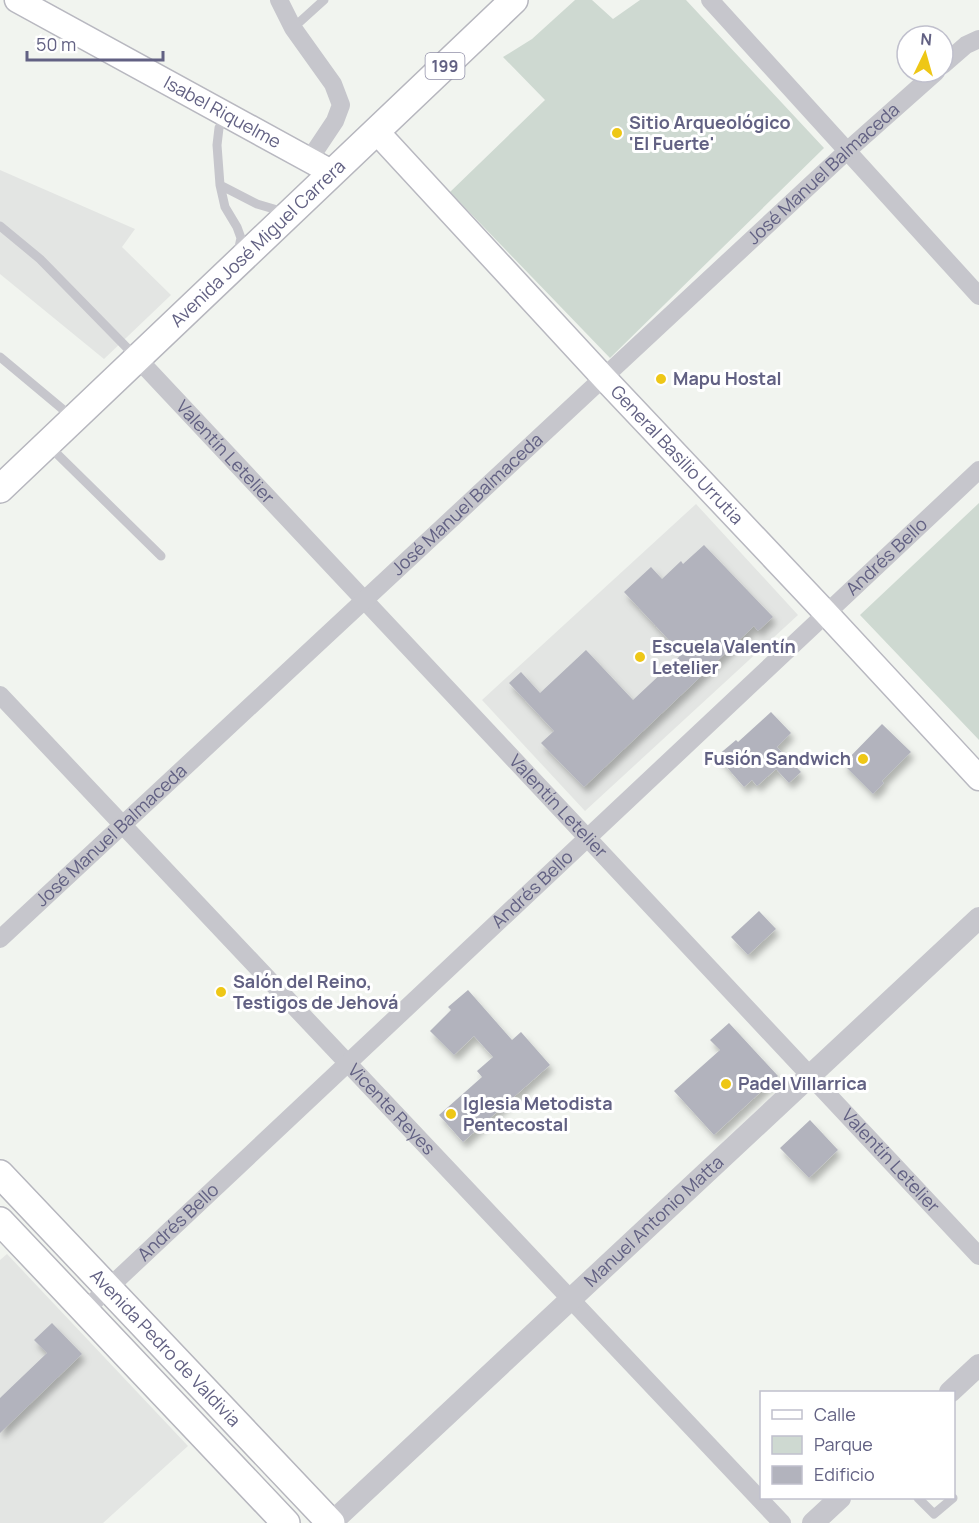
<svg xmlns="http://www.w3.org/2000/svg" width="979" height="1523" font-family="Manrope,sans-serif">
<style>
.built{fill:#e3e5e3}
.green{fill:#ced9d1}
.building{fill:#b2b3bd;filter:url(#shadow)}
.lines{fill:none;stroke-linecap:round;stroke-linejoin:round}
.secondary-casing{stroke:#b8b8c0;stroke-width:27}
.primary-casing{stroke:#b6b6be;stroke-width:30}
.service{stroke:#c6c6cc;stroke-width:9}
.minor{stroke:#c6c6cc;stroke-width:18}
.tertiary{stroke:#c6c6cc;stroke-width:22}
.secondary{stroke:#fff;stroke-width:24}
.primary{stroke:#fff;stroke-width:27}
.poi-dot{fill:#eec716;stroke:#fff;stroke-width:2}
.labels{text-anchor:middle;stroke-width:6;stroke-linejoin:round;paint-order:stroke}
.shield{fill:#fff;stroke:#9190a8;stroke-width:1.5}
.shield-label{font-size:16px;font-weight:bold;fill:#626183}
.street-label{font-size:18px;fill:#626183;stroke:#fff}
.poi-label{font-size:18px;font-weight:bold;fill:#626183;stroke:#fff;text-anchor:start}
</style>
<defs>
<filter id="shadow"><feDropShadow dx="3.5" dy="6" stdDeviation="3" flood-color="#0004"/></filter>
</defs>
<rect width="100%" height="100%" fill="#f1f4ef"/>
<path class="built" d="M0 170 135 229 122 247 171 295 104 359 0 274Z
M696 504 798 615 585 811 482 700Z
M7 1254 188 1446 103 1523H0V1260Z"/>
<path class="green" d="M575 0H592L613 19 640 0H686L824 148 610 358 450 192 545 100 503 57 532 39Z
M979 503V740L860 615Z"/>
<path class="building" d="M704 545 773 617 758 631 754 626 584 787 541 743 554 731 509 683 521 672 540 693 586 650 633 700 682 654 624 592 651 567 662 579 681 561 683 564Z
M771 712 791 733 777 747 801 772 789 783 776 769 757 786 752 780 744 787 717 756 736 740 738 742Z
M882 724 911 752 882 781 884 783 873 794 843 764Z
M759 911 776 929 748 955 731 937Z
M468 990 512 1040 521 1032 550 1065 463 1142 439 1115 482 1077 477 1071 493 1057 474 1036 454 1055 430 1031 451 1010 448 1007Z
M729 1023 778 1076 714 1135 674 1091 720 1050 710 1040Z
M810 1120 838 1150 809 1178 780 1148Z
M52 1323 82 1354 0 1433V1398L47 1353 34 1340Z"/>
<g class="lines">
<defs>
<g id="secondary">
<path id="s6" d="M17 0 333 173"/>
<path id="s7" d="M376 131 604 378 826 613 979 778"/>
</g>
<g id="primary">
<path id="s8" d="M0 489 514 0"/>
<path id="s9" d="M0 1174 331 1523"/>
<path d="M0 1221 286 1523"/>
</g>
</defs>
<use href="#secondary" class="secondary-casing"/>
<use href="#primary" class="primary-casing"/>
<path class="service" d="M293 28 324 0
M225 117 219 128 217 145 220 185 225 207 237 227 241 238 238 252
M220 185 257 204 284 212
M0 226 40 259 136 357
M0 357 72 417
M49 446 161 556
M918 1498 934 1514 953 1498"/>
<g class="minor">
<path d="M279 0 293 28 333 84 341 105 335 121 309 160"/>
<path d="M710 0 979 296"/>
<path d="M943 65 966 45 979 39"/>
<path id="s1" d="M137 358C417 658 700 955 979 1256"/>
<path id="s2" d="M0 695 782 1523"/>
<path id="s3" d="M0 939 847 151 936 72"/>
<path id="s4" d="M85 1310 979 470"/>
</g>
<g class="tertiary">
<path d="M950 1392 979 1365"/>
<path id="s5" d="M331 1523 979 918"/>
<path d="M813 1523 840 1498"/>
</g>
<use href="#secondary" class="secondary"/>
<use href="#primary" class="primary"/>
</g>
<g class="poi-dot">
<circle cx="617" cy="133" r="6"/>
<circle cx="661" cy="379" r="6"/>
<circle cx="640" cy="657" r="6"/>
<circle cx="863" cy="759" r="6"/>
<circle cx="221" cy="992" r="6"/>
<circle cx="726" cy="1084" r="6"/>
<circle cx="451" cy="1114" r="6"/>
</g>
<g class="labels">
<rect class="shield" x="425.5" y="53" width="39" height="26" rx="4.5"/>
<g class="shield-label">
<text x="445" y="72">199</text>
</g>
<g class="street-label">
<text dy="6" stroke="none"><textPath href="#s6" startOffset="234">Isabel Riquelme</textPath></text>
<text dy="6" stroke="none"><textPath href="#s3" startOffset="1124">José Manuel Balmaceda</textPath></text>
<text dy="6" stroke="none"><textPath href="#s8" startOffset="356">Avenida José Miguel Carrera</textPath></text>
<text dy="6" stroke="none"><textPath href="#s1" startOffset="129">Valentín Letelier</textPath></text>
<text dy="6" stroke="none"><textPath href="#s7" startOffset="442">General Basilio Urrutia</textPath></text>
<text dy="6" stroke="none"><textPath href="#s3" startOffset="638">José Manuel Balmaceda</textPath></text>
<text dy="6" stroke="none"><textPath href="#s4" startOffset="1100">Andrés Bello</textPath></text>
<text dy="6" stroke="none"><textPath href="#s1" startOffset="615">Valentín Letelier</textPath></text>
<text dy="6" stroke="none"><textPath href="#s3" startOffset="152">José Manuel Balmaceda</textPath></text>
<text dy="6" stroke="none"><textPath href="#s4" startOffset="614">Andrés Bello</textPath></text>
<text dy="6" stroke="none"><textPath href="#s2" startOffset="570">Vicente Reyes</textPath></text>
<text dy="6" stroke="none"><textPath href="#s1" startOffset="1101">Valentín Letelier</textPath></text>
<text dy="6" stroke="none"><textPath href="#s5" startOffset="442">Manuel Antonio Matta</textPath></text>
<text dy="6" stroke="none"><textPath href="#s4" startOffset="128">Andrés Bello</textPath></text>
<text dy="6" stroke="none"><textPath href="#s9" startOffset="240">Avenida Pedro de Valdivia</textPath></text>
</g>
<g class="poi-label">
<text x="629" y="129">Sitio Arqueológico<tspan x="629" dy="21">'El Fuerte'</tspan></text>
<text x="673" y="385">Mapu Hostal</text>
<text x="652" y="653">Escuela Valentín<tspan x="652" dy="21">Letelier</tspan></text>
<text x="851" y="765" text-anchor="end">Fusión Sandwich</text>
<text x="233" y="988">Salón del Reino,<tspan x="233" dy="21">Testigos de Jehová</tspan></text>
<text x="738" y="1090">Padel Villarrica</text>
<text x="463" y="1110">Iglesia Metodista<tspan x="463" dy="21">Pentecostal</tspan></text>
</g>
</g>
<rect x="760" y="1391" width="195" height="108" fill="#ffffff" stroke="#c0c0cd" stroke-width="1.5"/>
<rect x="772" y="1410" width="30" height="9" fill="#ffffff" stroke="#c0c0cd" stroke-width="1.5"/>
<text x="814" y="1421" font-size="18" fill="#626183">Calle</text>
<rect x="772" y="1436" width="30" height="18" fill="#ced9d1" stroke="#c0c0cd" stroke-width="1.5"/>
<text x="814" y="1451" font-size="18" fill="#626183">Parque</text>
<rect x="772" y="1466" width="30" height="18" fill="#b2b3bd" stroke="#c0c0cd" stroke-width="1.5"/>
<text x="814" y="1481" font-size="18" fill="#626183">Edificio</text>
<g transform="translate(925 54) rotate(5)"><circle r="28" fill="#ffffff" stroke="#c0c0cd" stroke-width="1.5"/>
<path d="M0-4.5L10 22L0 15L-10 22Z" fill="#eec716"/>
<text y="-9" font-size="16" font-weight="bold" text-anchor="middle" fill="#626183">N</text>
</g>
<path d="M27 51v9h136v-9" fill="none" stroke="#626183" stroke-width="3"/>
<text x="36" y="51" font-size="18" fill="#626183" stroke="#ffffff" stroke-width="4.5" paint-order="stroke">50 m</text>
</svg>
